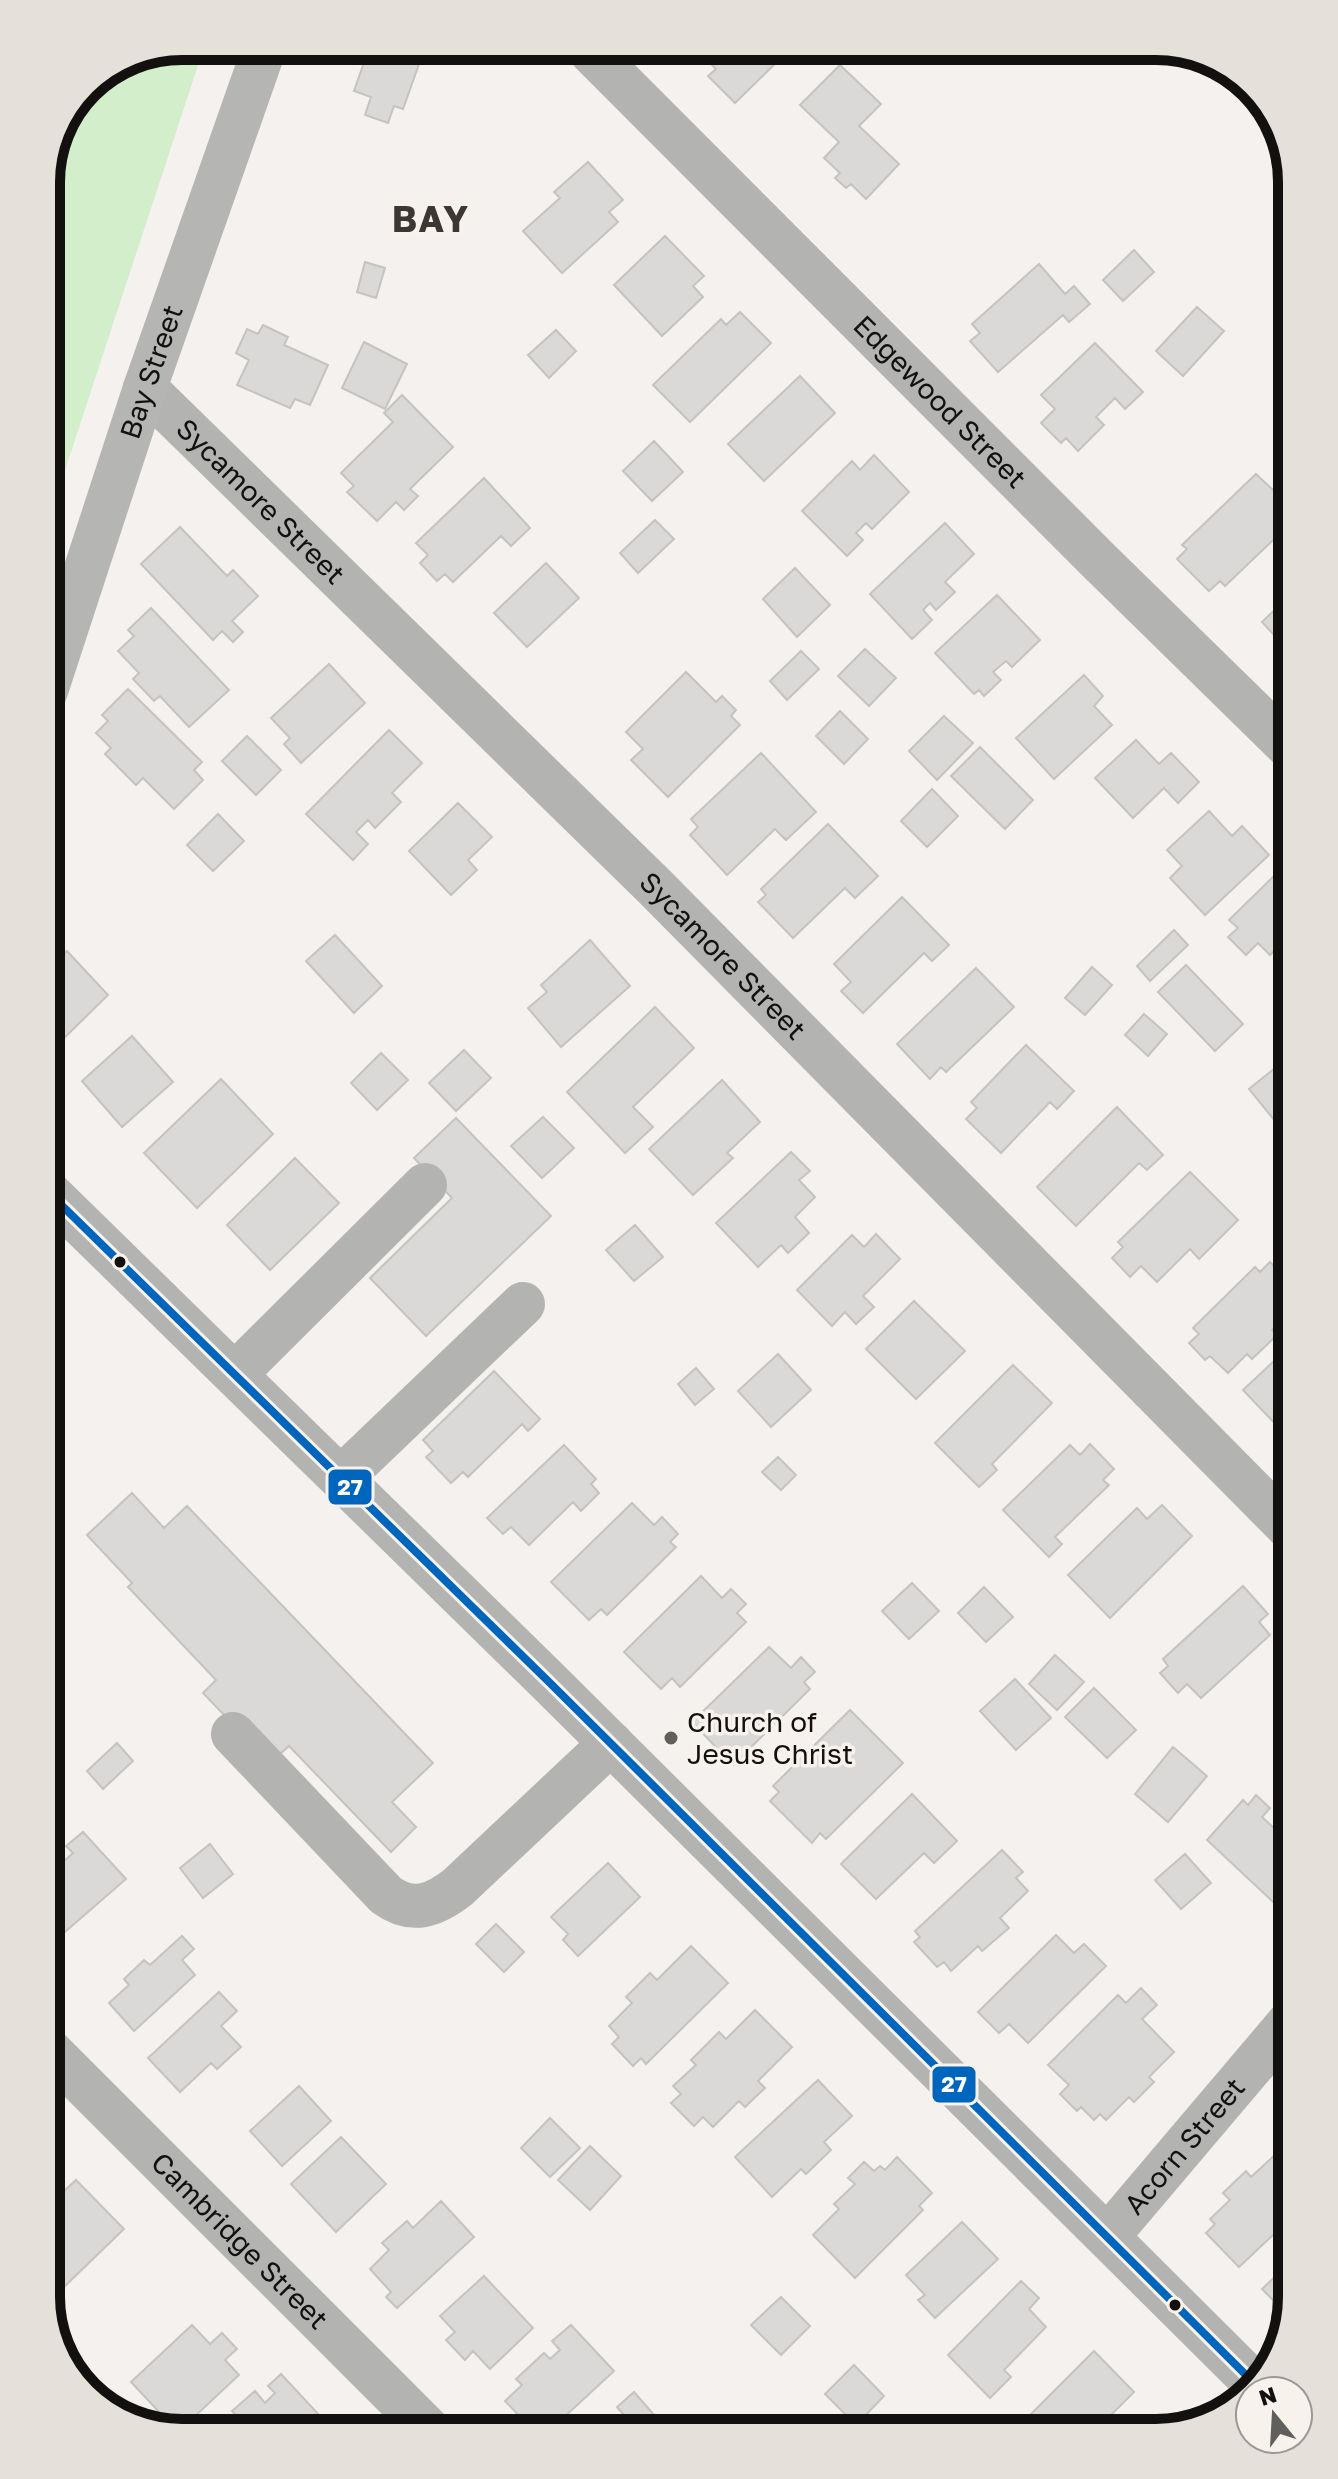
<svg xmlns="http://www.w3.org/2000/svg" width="1338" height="2479" font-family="'Golos Text',sans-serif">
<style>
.green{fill:#d2eeca}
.building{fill:#dbd9d7;stroke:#c5c3c0;stroke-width:2}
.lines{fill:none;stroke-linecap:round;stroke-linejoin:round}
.minor{stroke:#b3b3b2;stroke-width:44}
.major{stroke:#b5b5b4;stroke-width:44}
.bus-1-casing{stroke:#f7f2eb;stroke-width:14}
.bus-1{stroke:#0065bd;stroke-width:8}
.bus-dot{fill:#12110f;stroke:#f7f2eb;stroke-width:3}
.poi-dot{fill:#615f5d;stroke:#f7f2eb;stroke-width:3}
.labels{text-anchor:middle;stroke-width:7;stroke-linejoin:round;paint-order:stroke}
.street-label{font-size:28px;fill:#12110f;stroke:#f7f2eb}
.poi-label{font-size:28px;fill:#12110f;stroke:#f7f2eb;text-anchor:start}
.district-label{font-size:36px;font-weight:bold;letter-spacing:2px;fill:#3b3732;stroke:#f7f2eb}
.rim{fill:none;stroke:#12110f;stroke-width:10}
.line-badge{stroke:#f7f2eb;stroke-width:3}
.badge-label{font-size:22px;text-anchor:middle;font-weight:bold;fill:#fff}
</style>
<rect width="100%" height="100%" fill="#f4f1ee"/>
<path class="green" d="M130 56H201L46 528V173L86 85Z"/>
<path class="building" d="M789 50 735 103 708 76 716 69 705 58 713 51Z
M423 53 403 109 394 106 388 123 365 115 371 97 354 91 367 54Z
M840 65 881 104 859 126 899 164 866 199 851 184 846 188 835 178 840 173 824 158 839 142 800 105Z
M588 162 623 200 609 212 618 222 562 273 523 231 560 198 554 192Z
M665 236 704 276 693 286 703 297 662 336 614 285Z
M1134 250 1154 272 1123 301 1103 280Z
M365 262 385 268 376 298 357 292Z
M1039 264 1065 294 1074 286 1090 304 1069 322 1063 315 998 372 970 341 980 333 972 324Z
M1197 307 1224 331 1183 376 1156 351Z
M740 312 771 343 690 422 653 385 721 319 726 325Z
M263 325 288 337 284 345 328 365 310 405 295 399 290 408 237 385 249 360 236 353 247 329 258 334Z
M556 330 576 351 549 378 528 355Z
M364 342 407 364 385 409 342 388Z
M1095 343 1143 392 1125 409 1115 398 1096 417 1104 425 1078 451 1066 438 1061 443 1041 423 1055 409 1041 395Z
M800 376 835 413 764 481 728 444Z
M402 395 453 447 410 489 418 496 404 510 396 502 377 521 347 492 354 486 341 473 393 422 384 413Z
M654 441 683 472 652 501 623 471Z
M874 455 909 492 872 529 866 523 856 533 863 540 847 556 802 511 852 461 860 470Z
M1256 474 1273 490 1282 482 1292 493V505L1290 508 1292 522 1225 586 1220 581 1209 591 1177 559 1187 549 1182 545Z
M484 478 530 528 511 546 501 536 453 582 445 574 437 581 420 563 428 555 416 543Z
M655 520 674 539 638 573 620 553Z
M945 523 974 554 945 582 955 592 936 610 930 603 923 610 932 620 912 639 870 594Z
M180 527 227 576 233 570 258 596 232 621 243 632 233 642 222 631 213 640 141 564Z
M546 563 579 598 527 647 494 613Z
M795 568 830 605 797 637 763 599Z
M1292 593V654L1262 622Z
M997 595 1040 640 1012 667 1006 661 993 672 1001 680 984 696 979 690 974 694 935 653Z
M151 608 229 690 189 727 160 696 154 701 133 679 139 673 118 651 134 636 128 630Z
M865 649 896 678 869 706 838 676Z
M801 651 819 669 787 700 770 681Z
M329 664 365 703 301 763 284 744 290 738 271 718Z
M686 672 716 702 722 696 736 710 731 716 740 725 668 797 631 760 643 749 626 732Z
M1084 675 1103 696 1094 706 1112 725 1054 779 1016 738Z
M128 689 202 762 194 770 203 780 174 809 143 778 136 785 105 754 111 748 96 733 108 721 102 715Z
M840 711 868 739 844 764 816 736Z
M944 716 973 743 937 780 909 751Z
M389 730 422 763 392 793 401 802 375 828 368 820 356 832 368 844 353 860 306 814Z
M247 736 281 770 256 795 222 761Z
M1136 740 1159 764 1171 753 1199 782 1178 803 1164 788 1133 818 1095 778Z
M980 747 1033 800 1005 829 951 776Z
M761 753 816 812 786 840 775 829 727 875 690 835 698 827 691 819Z
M932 789 958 816 927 847 901 821Z
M458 803 492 837 468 860 477 870 451 895 409 851Z
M1209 811 1232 836 1242 826 1269 855 1205 915 1170 878 1182 866 1167 850Z
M218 814 244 841 213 871 187 845Z
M828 824 878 876 855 898 845 888 793 938 758 902 766 895 761 889Z
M1290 869 1292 872V934L1270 955 1258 943 1246 955 1228 937 1238 928 1229 920 1274 876 1279 881Z
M902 897 949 945 932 961 924 953 863 1013 841 991 851 982 834 964Z
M1174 930 1188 945 1150 981 1137 966Z
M335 935 382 986 354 1013 306 961Z
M590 940 630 986 561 1047 528 1008 547 992 541 985Z
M67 951 108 995 57 1045 46 1034V971Z
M1186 965 1243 1024 1215 1051 1158 992Z
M1092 967 1112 985 1085 1015 1065 998Z
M976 968 1014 1007 946 1072 941 1067 930 1079 897 1044Z
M655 1007 694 1048 633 1107 653 1127 625 1153 567 1092Z
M1144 1014 1167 1034 1148 1056 1125 1035Z
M132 1036 173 1082 122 1127 82 1081Z
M1026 1045 1074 1091 1057 1109 1050 1102 1001 1153 966 1119 977 1108 971 1102Z
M464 1050 491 1078 456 1111 429 1083Z
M381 1053 408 1080 377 1110 351 1083Z
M1275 1068 1290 1087 1292 1085V1124L1283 1131 1249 1089Z
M221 1079 273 1134 197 1208 144 1153Z
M722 1080 760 1122 727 1153 733 1158 693 1195 649 1149Z
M1117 1107 1163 1155 1147 1170 1139 1163 1076 1226 1037 1187Z
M543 1117 574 1148 542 1178 511 1146Z
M456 1118 551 1216 426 1336 370 1278 452 1198 414 1158Z
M791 1152 810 1171 799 1180 815 1197 795 1217 809 1233 788 1253 781 1245 758 1267 716 1223Z
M295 1158 339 1203 270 1270 227 1225Z
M1190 1172 1238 1220 1199 1259 1190 1249 1157 1282 1141 1266 1130 1277 1112 1258 1123 1247 1118 1242Z
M635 1225 663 1257 634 1281 606 1250Z
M876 1234 900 1259 863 1296 874 1307 856 1324 845 1312 832 1326 797 1290 852 1235 864 1247Z
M1270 1262 1291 1284 1281 1294 1292 1304V1309L1272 1330 1277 1335 1252 1359 1247 1354 1228 1373 1210 1356 1205 1360 1189 1343 1199 1334 1193 1328 1255 1267 1260 1272Z
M914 1301 965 1351 916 1399 866 1349Z
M1292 1344V1423L1283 1432 1243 1390Z
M778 1354 811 1390 771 1427 738 1391Z
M1013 1365 1052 1403 992 1464 997 1470 979 1487 935 1443Z
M696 1368 714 1389 695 1405 678 1384Z
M494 1371 540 1419 528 1431 522 1424 468 1477 463 1472 451 1483 426 1457 433 1451 423 1440Z
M1090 1444 1114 1469 1103 1480 1109 1485 1055 1537 1062 1544 1049 1557 1003 1510 1070 1445 1080 1455Z
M564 1445 596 1479 591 1484 599 1493 581 1511 573 1502 529 1545 511 1527 503 1534 487 1518Z
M778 1457 796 1475 781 1490 762 1472Z
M132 1493 164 1528 187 1506 433 1763 392 1802 416 1827 391 1852 289 1746 270 1763 203 1693 216 1680 128 1587 132 1583 87 1535Z
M632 1503 654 1525 662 1517 678 1534 670 1542 676 1547 607 1615 601 1609 589 1620 551 1582Z
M1162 1505 1192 1536 1110 1618 1068 1575 1137 1508 1147 1519Z
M701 1576 722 1598 731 1589 746 1604 737 1613 746 1622 680 1687 672 1678 661 1689 624 1652Z
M912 1583 939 1611 909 1639 882 1611Z
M1243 1586 1268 1614 1259 1622 1270 1635 1201 1698 1187 1684 1178 1693 1160 1673 1168 1666 1163 1659Z
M984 1587 1013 1617 986 1642 958 1613Z
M769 1647 791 1668 801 1657 815 1672 804 1682 810 1689 733 1765 692 1722Z
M1055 1655 1084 1682 1057 1710 1029 1684Z
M1015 1679 1051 1718 1016 1750 980 1711Z
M1094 1688 1136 1730 1107 1758 1065 1717Z
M850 1710 903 1763 826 1839 820 1833 812 1843 770 1801 779 1792 773 1786Z
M1292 1713V1741L1278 1728Z
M117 1743 133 1761 103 1789 87 1771Z
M1173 1747 1207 1776 1168 1822 1135 1794Z
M912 1794 957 1841 934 1863 924 1853 876 1899 841 1864Z
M1256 1795 1270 1808 1262 1817 1292 1845V1908L1286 1914 1207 1840 1243 1800 1248 1805Z
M46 1796 60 1811 46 1824Z
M83 1832 126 1879 51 1944 46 1938V1866L56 1857 62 1863 73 1853 66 1846Z
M210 1844 233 1874 203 1898 180 1868Z
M1002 1850 1023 1872 1016 1878 1028 1891 1000 1918 1009 1928 982 1951 978 1946 951 1971 944 1962 937 1967 914 1942 920 1937 915 1931Z
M1185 1854 1211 1883 1181 1909 1155 1880Z
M608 1863 640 1897 578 1956 563 1940 568 1934 551 1917Z
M496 1924 524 1952 504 1972 476 1944Z
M1056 1935 1074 1953 1084 1944 1106 1966 1028 2043 1009 2024 999 2033 978 2012Z
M182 1936 194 1949 182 1960 195 1975 134 2031 109 2003 129 1985 124 1979 144 1960 150 1965Z
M691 1946 728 1983 646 2064 641 2058 633 2066 612 2044 619 2037 609 2026 632 2003 626 1997 650 1973 657 1980Z
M1141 1988 1157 2005 1142 2019 1174 2052 1149 2077 1154 2082 1134 2102 1129 2097 1106 2120 1100 2114 1094 2120 1081 2107 1077 2111 1060 2094 1069 2085 1048 2065 1118 1995 1126 2003Z
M219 1992 237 2011 221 2026 241 2047 217 2069 211 2063 180 2092 148 2058Z
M755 2010 792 2047 758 2081 765 2088 745 2107 739 2101 713 2127 703 2117 694 2126 671 2103 681 2094 673 2086 696 2065 691 2060 719 2032 726 2039Z
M818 2080 852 2116 824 2142 831 2150 806 2174 801 2169 772 2197 735 2157Z
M299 2086 331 2121 282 2166 250 2131Z
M550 2118 580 2148 550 2177 521 2148Z
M341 2137 386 2184 336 2232 291 2184Z
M590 2146 621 2176 590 2210 558 2180Z
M1278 2152 1288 2163 1292 2159V2217L1239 2267 1206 2233 1215 2224 1210 2219 1230 2200 1223 2193 1246 2171 1251 2177Z
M897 2157 932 2193 919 2206 923 2210 855 2278 813 2235 839 2209 834 2204 855 2184 848 2178 864 2162 874 2171 880 2166 885 2170Z
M76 2180 124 2229 65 2286 46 2266V2208Z
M441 2201 474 2237 397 2308 386 2297 391 2292 370 2269 389 2250 382 2243 407 2221 413 2228Z
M962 2222 998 2259 935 2318 918 2300 925 2295 906 2275Z
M1292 2260V2298L1287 2314 1262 2289Z
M484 2276 533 2328 490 2369 473 2351 465 2360 446 2340 455 2332 440 2316Z
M1021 2281 1039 2298 1029 2309 1046 2327 1004 2370 1011 2377 990 2398 948 2355Z
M781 2297 810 2326 781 2355 751 2325Z
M192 2325 210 2344 222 2333 237 2349 225 2360 239 2375 178 2432 131 2382Z
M571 2325 614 2371 547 2433H523L518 2428 525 2422 505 2401 522 2385 516 2379 544 2353 550 2359 560 2350 552 2341Z
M1094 2351 1134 2392 1093 2433H1039L1026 2419Z
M854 2365 884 2396 856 2425 825 2394Z
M281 2374 320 2416 302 2433H233L243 2423 232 2411 255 2391 265 2403 275 2393 268 2386Z
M634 2392 670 2433H588L605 2417 612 2424 623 2414 617 2407Z"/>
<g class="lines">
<g class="minor">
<path id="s1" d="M591 52 1098 560 1292 750"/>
<path id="s2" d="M145 388 655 887 1292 1531"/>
<path d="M46 1190 549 1682 1255 2384"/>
<path d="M235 1374 425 1185"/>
<path d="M341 1478 523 1304"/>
<path d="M233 1734 386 1895C412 1914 434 1906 458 1887L611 1743"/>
<path id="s3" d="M46 2047 432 2433"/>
<path id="s4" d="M1108 2236 1292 2019"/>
</g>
<path class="major" id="s5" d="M46 691 145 388 262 55"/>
<defs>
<path id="bus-1" d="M46 1190 549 1682 1255 2384"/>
</defs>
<use href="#bus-1" class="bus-1-casing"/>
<use href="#bus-1" class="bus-1"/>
</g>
<g class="bus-dot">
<circle cx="120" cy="1262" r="7"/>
<circle cx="1175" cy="2305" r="7"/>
</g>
<circle class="poi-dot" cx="671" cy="1738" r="8"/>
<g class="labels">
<g class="street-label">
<text dy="10" stroke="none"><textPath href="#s5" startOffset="336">Bay Street</textPath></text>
<text dy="10" stroke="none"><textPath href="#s1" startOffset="494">Edgewood Street</textPath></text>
<text dy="10" stroke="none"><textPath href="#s2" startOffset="162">Sycamore Street</textPath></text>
<text dy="10" stroke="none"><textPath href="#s2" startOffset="810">Sycamore Street</textPath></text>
<text dy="10" stroke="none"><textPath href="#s4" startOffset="118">Acorn Street</textPath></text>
<text dy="10" stroke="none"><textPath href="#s3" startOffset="274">Cambridge Street</textPath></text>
</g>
<g class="poi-label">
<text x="687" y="1732">Church of<tspan x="687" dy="32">Jesus Christ</tspan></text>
</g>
<g class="district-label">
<text x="431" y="232">BAY</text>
</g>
</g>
<path d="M0 0H1338V2479H0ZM182 60H1156A122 122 0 0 1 1278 182V2297A122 122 0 0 1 1156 2419H182A122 122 0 0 1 60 2297V182A122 122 0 0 1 182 60Z" fill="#e5e0d9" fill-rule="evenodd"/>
<path class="rim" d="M182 60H1156A122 122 0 0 1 1278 182V2297A122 122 0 0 1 1156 2419H182A122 122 0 0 1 60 2297V182A122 122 0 0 1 182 60Z"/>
<g class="line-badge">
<rect x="327" y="1468" width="46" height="38" rx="8" fill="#0065bd"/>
<rect x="931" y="2065" width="46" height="39" rx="8" fill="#0065bd"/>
</g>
<g class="badge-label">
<text x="350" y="1495">27</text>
<text x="954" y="2092">27</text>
</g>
<g transform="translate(1274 2415) rotate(342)"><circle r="38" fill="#f7f2eb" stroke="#9b9893" stroke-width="2"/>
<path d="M0-6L14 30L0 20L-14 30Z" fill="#615f5d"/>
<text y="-12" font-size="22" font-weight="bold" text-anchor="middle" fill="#12110f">N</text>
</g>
</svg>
